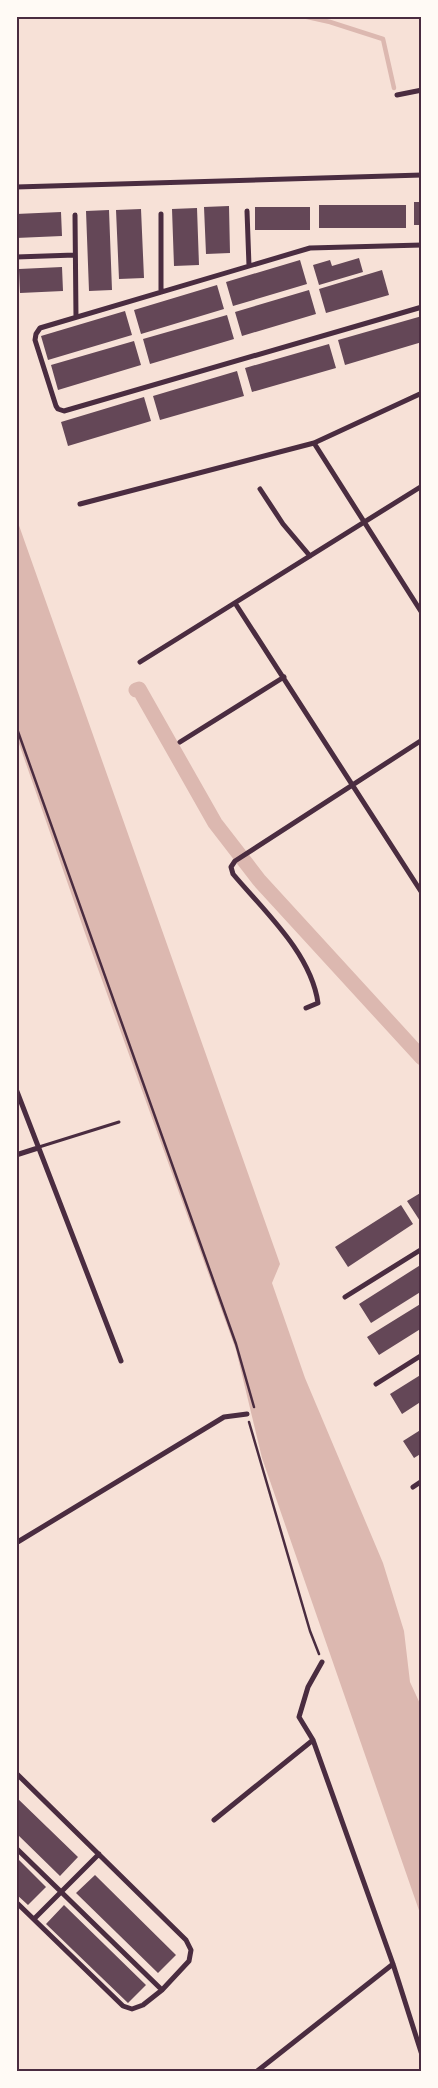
<svg xmlns="http://www.w3.org/2000/svg" width="438" height="2088" font-family="'Nunito Sans',sans-serif">
<style>
.water{fill:#dcb8b0}
.lines{fill:none;stroke-linecap:round;stroke-linejoin:round}
.stream{stroke:#dcb8b0;stroke-width:4.5}
.canal{stroke:#dcb8b0;stroke-width:15}
.building{fill:#644757}
.path{stroke:#4a2c40;stroke-width:2.5}
.service{stroke:#4a2c40;stroke-width:3}
.minor{stroke:#4a2c40;stroke-width:5}
.neatline{fill:none;stroke:#4a2c40;stroke-width:2}
</style>
<rect width="100%" height="100%" fill="#f7e1d7"/>
<path class="water" d="M16 517 280 1264 272 1283 305 1378 383 1563 404 1631 410 1682 422 1708V1919L262 1458 236 1350 85 933 16 735Z"/>
<g class="lines">
<path class="stream" d="M303 16 330 22 383 39 394 88"/>
<path class="canal" d="M136 690 139 689 215 823 259 880 422 1058"/>
</g>
<path class="building" d="M414 202H422V225H414Z
M319 205H406V228H319Z
M229 206 230 253 206 254 204 207Z
M255 207H310V230H255Z
M197 208 199 265 174 266 172 209Z
M141 209 144 278 119 279 116 210Z
M109 210 112 290 89 291 86 211Z
M61 212 62 236 16 238V214Z
M359 258 363 272 319 285 313 265 330 260 332 266Z
M300 260 307 284 233 306 226 282Z
M62 267 63 291 20 293 19 269Z
M382 270 389 295 326 313 319 289Z
M217 285 224 309 141 334 134 310Z
M309 290 316 314 242 336 235 312Z
M125 311 132 335 48 360 41 336Z
M227 315 234 339 150 364 143 339Z
M422 316V342L345 365 338 340Z
M134 341 141 365 58 390 51 365Z
M329 344 336 368 252 392 245 368Z
M237 371 244 396 160 420 153 396Z
M144 397 151 421 68 446 61 422Z
M422 1192V1220L420 1221 407 1201Z
M401 1205 413 1224 348 1267 335 1247Z
M422 1264V1291L371 1323 359 1304Z
M422 1303V1328L379 1355 367 1337Z
M422 1374V1401L402 1414 390 1394Z
M422 1429V1453L414 1458 403 1441Z
M16 1797 78 1857 60 1876 16 1833Z
M16 1857 46 1887 28 1905 16 1894Z
M95 1875 176 1955 158 1973 76 1893Z
M64 1905 146 1985 128 2003 46 1924Z"/>
<g class="lines">
<path class="path" d="M16 726 236 1344 254 1407
M249 1422 310 1631 319 1654"/>
<path class="service" d="M39 1147 119 1122"/>
<path class="minor" d="M397 95 422 90
M16 187 422 175
M247 211 249 266
M75 215 76 317
M422 245 310 248 40 328 36 334 35 340 56 406 58 409 64 411 422 307
M16 257 75 255
M161 292V214
M314 443 422 613
M260 489 283 524 310 556
M80 504 314 443 422 393
M235 603 422 893
M140 662 422 486
M180 742 284 677
M306 1008 318 1003C311 953 264 911 233 874L231 867 235 861 422 740
M16 1089 121 1361
M16 1155 38 1148
M345 1297 422 1249
M376 1384 422 1355
M413 1487 422 1481
M16 1543 224 1417 247 1414
M322 1662 308 1687 299 1717 313 1740 393 1964 422 2055
M16 1773 186 1940 191 1950 189 1961 162 1990 143 2005 132 2009 123 2006 16 1902
M214 1820 313 1740
M16 1848 162 1990
M34 1919 99 1854
M256 2072 393 1964"/>
</g>
<rect width="438" height="2088" fill="none" stroke="#fffaf5" stroke-width="35"/>
<rect x="18" y="18" width="402" height="2052" class="neatline"/>
</svg>
